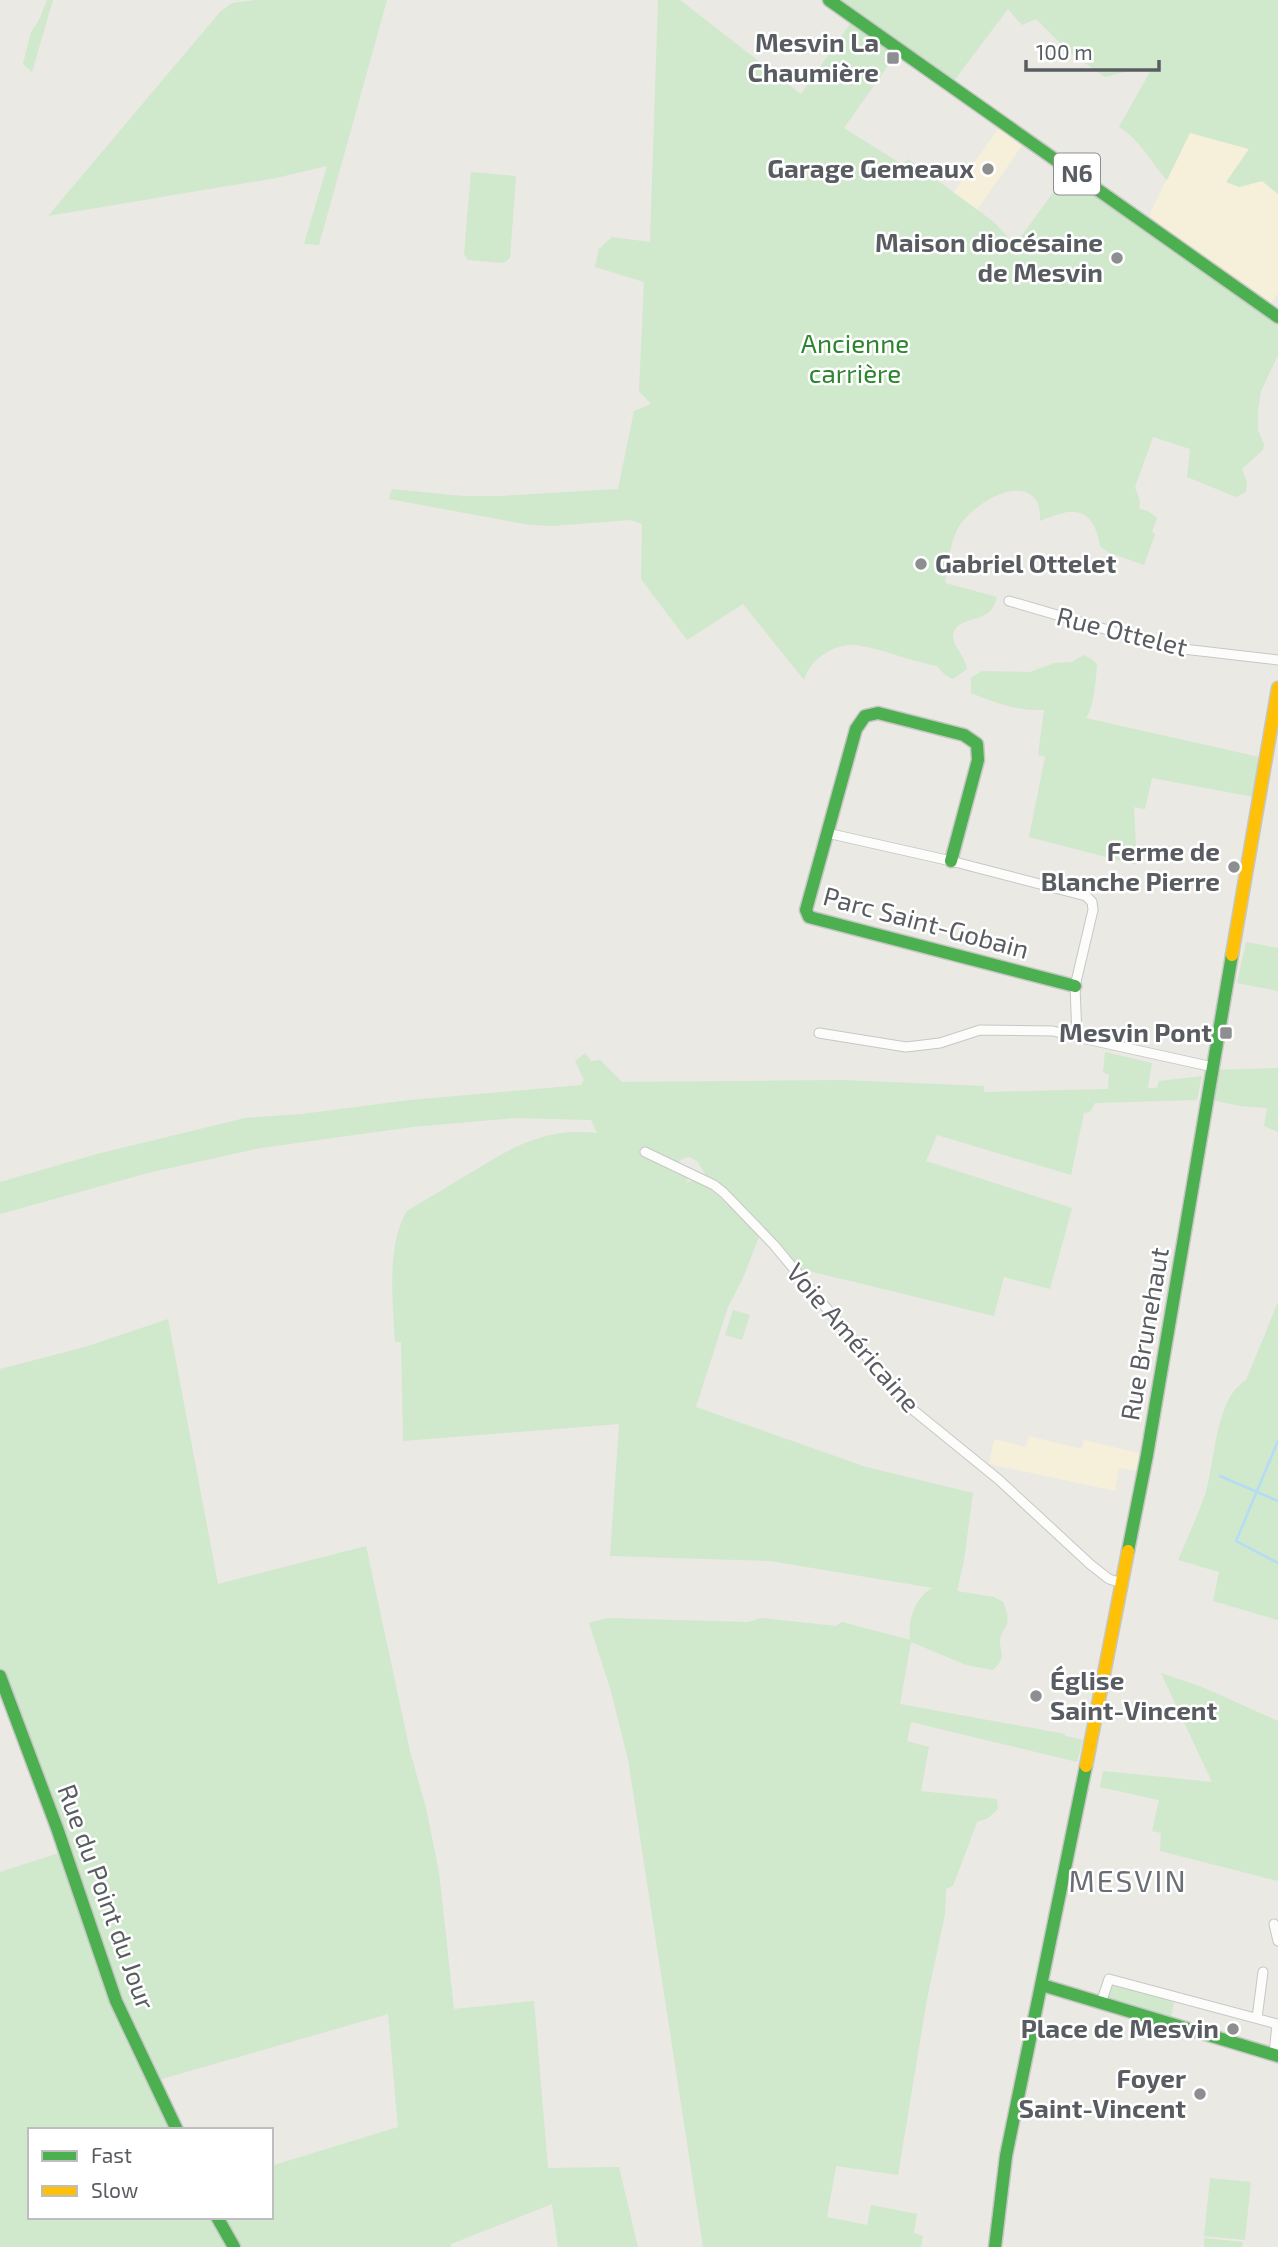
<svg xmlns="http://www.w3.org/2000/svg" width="1278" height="2247" font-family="'Exo 2',sans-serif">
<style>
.commercial{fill:#f6efda}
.green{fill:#d0e8cc;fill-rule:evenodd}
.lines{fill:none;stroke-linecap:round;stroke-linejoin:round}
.stream{stroke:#b5dcf7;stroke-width:2.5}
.street-casing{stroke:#c6c7c6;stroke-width:11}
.fast-casing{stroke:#c6c7c5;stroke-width:15}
.slow-casing{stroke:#c6c7c5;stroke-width:15}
.street{stroke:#fcfcfb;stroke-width:9}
.fast{stroke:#4caf50;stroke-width:12}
.slow{stroke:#ffc107;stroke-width:12}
.poi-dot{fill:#8c8e8f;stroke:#fff;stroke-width:2.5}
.labels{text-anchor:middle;stroke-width:5;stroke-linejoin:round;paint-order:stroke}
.shield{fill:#fff;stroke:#8b8e91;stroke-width:2}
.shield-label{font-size:24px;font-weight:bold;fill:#595d62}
.poi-label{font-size:26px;font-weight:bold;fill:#595d62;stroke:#fff;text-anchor:end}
.park-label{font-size:26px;fill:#2e852f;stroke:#fff}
.street-label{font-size:26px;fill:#595d62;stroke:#fff}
.quarter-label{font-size:30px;letter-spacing:2px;fill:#696f74;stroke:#fff}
</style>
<rect width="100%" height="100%" fill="#eae9e3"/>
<path class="commercial" d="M1002 123 1026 140 977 210 953 193Z
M1190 132 1249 149 1239 187 1262 181 1278 194V293L1267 309 1149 225 1151 211Z
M1029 1436 1082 1449 1084 1440 1147 1455 1144 1472 1119 1468 1115 1491 989 1464 994 1439 1026 1447Z"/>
<path class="green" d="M47 0H53L32 72 23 64 31 32 39 20Z
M257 0H387L319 245 304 244 327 166 276 178 48 216 220 12 232 3Z
M658 0H680L801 94 854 18 829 0H1278V194L1262 181 1239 187 1226 182 1249 149 1190 133 1167 180C1151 163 1140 139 1119 127L1151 70H1133L1105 77 1069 52 1036 19 1022 25 1008 9 950 86 899 50 844 128 903 165 908 159 915 164 994 222 1012 242 1023 234 1070 169 1278 317V355L1261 391 1258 410V430L1264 444 1263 450 1242 469 1247 482 1246 492 1236 497 1187 477 1190 449 1153 437 1135 487 1140 501 1139 509 1148 511 1157 518 1152 532 1155 534 1144 565 1110 553 1101 547C1098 540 1098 533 1094 526 1082 503 1060 513 1040 521 1040 514 1040 506 1036 500 1017 473 966 510 957 530 949 546 948 567 945 583L997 597C991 623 972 614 957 627 944 640 966 655 967 669L953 679 945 675 937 666C910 661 883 649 856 645 834 643 809 660 804 680L743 604 687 640 641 579 642 524 630 520 551 526 530 525 389 499 392 489 463 496H500L618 489 634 411 651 404 639 391 644 282 595 267 599 249 612 237 650 242Z
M471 172 516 176 510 258 504 263 468 260 464 254Z
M1083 655 1090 658 1097 664C1096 678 1094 708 1086 718L1259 757 1254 797 1152 778 1145 809 1134 807 1137 865 1029 837 1045 757 1038 755 1044 710C1017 711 996 703 971 693V678L982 671 1030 672 1054 663 1072 662Z
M1246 942 1278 948V991L1237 983Z
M1105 1052 1152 1063 1148 1088H1157L1159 1081 1202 1076 1197 1100 1095 1103 1090 1112 1084 1113 1071 1175 937 1135 926 1161 1072 1208 1050 1289 1004 1277 994 1316 809 1271 801 1278 761 1232 743 1278 728 1307 696 1407 866 1467 973 1493 964 1561 957 1591 994 1597 1003 1602C1006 1609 1009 1616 1007 1624 1005 1630 1001 1633 1000 1640 1000 1656 1007 1656 993 1670L966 1665 911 1642 900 1704 1065 1734V1736L1083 1740 1077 1762 911 1722 907 1741 929 1747 921 1791 997 1799 998 1809 988 1818 977 1822 953 1886 946 1889 945 1914 927 1999 898 2175 836 2166 827 2217 867 2225 871 2205 917 2214 914 2233 923 2236 921 2247H703L628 1759 611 1691 589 1623 607 1618 748 1622 761 1618 836 1626 842 1622 910 1640C908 1621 914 1597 933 1588L770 1561 610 1556 619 1424 403 1441 401 1342H395C393 1305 386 1244 407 1211 427 1199 447 1187 467 1175 511 1148 543 1127 597 1133L591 1120 515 1118 412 1127 261 1148 148 1173 0 1214V1182L97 1154 245 1118 302 1114 410 1100 581 1085 584 1080 575 1061 585 1053 591 1061 600 1060 622 1082 842 1080 984 1086V1092L1108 1089 1109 1075 1103 1072ZM690 1157 698 1162 707 1178 740 1210H734L705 1184 693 1180 686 1183 688 1178 671 1171C674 1163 682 1158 690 1157Z
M1278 1068V1132L1264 1126 1267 1108 1240 1106 1208 1099 1217 1086 1213 1070Z
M1278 1302V1620L1213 1601 1219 1572 1178 1560C1187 1539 1197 1517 1205 1495 1216 1461 1214 1400 1246 1380Z
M733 1310 750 1315 742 1340 725 1335Z
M168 1319 218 1584 366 1546 410 1751 426 1808 439 1872 454 2009 534 2001 548 2168 619 2167 638 2247H558L552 2204 451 2244V2247H0V1872L65 1851 0 1676V1369L85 1347ZM388 2014 398 2127 271 2166V2217H30V2130H177L155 2081Z
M1161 1673 1202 1687 1278 1721V1881L1160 1851 1161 1833 1152 1831 1159 1800 1100 1787 1103 1771 1212 1782Z
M1109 1979 1175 1996 1170 2023 1101 2003Z
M1210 2178 1251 2182 1245 2240 1204 2236Z
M1204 2238 1243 2242 1242 2247H1204Z"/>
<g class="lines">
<path class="stream" d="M1278 1441 1236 1541 1278 1563
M1220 1476 1278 1501"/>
<defs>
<path id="street" d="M1009 601 1166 647 1278 660
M827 833 951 861 1086 896 1092 902 1093 910 1075 986 1077 1037 1213 1067
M819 1033 906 1047 940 1043 980 1030 1053 1031 1077 1037
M645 1152 714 1185 724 1193 774 1245 907 1405 998 1479 1091 1565 1109 1579 1122 1583
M1274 1924 1278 1941
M1101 2003 1109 1979 1277 2024 1274 2054
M1257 2018 1263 1972"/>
<path id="fast" d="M829 0 1278 317
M951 861 978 760 977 744 964 735 878 713 865 716 856 729 806 910 809 917 1075 986
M1128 1551 1147 1455 1232 955
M0 1676 57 1828 116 2001 177 2130
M1042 1985 1278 2056
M217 2217 234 2247
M995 2247 1006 2156 1086 1766"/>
<path id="slow" d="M1232 955 1278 688
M1086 1766 1128 1551"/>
</defs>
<use href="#street" class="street-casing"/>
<use href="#fast" class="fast-casing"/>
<use href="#slow" class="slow-casing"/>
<use href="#street" class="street"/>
<use href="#fast" class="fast"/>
<use href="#slow" class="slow"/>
</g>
<g class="poi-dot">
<rect x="886" y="51" width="14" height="14" rx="3.5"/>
<circle cx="988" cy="169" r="7"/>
<circle cx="1117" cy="258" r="7"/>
<circle cx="921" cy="564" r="7"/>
<circle cx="1234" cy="867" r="7"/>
<rect x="1219" y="1026" width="14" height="14" rx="3.5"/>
<circle cx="1036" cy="1696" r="7"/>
<circle cx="1233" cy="2029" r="7"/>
<circle cx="1200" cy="2094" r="7"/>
</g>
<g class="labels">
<rect class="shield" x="1054" y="153.5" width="46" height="41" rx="5"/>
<g class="shield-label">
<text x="1077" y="182">N6</text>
</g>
<g class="poi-label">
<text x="879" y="52">Mesvin La<tspan x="879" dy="30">Chaumière</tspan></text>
<text x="974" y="178">Garage Gemeaux</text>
<text x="1103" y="252">Maison diocésaine<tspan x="1103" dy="30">de Mesvin</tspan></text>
<text x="935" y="573" text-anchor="start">Gabriel Ottelet</text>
<text x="1220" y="861">Ferme de<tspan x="1220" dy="30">Blanche Pierre</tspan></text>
<text x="1212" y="1042">Mesvin Pont</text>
<text x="1050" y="1690" text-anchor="start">Église<tspan x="1050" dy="30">Saint-Vincent</tspan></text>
<text x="1219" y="2038">Place de Mesvin</text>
<text x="1186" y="2088">Foyer<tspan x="1186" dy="30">Saint-Vincent</tspan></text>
</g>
<g class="park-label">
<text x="855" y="353">Ancienne<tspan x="855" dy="30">carrière</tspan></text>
</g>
<g class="street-label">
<text transform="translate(1122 632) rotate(14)" y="9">Rue Ottelet</text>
<text transform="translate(926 923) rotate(15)" y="9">Parc Saint-Gobain</text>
<text transform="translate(1145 1334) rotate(-80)" y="9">Rue Brunehaut</text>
<text transform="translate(853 1338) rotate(49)" y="9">Voie Américaine</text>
<text transform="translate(106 1897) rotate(70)" y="9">Rue du Point du Jour</text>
</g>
<g class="quarter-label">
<text x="1128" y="1892">MESVIN</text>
</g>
</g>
<rect x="28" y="2128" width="245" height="91" fill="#ffffff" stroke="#bdbec0" stroke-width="2"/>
<rect x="42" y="2151" width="35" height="10" fill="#4caf50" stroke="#bdbec0" stroke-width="2"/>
<text x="91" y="2163" font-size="21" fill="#595d62">Fast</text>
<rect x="42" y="2186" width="35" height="10" fill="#ffc107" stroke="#bdbec0" stroke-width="2"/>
<text x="91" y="2198" font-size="21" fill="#595d62">Slow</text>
<path d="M1026 60v10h133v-10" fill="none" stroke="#595d62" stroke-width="3.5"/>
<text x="1036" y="60" font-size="21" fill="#595d62" stroke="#ffffff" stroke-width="5" paint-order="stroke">100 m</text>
</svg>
